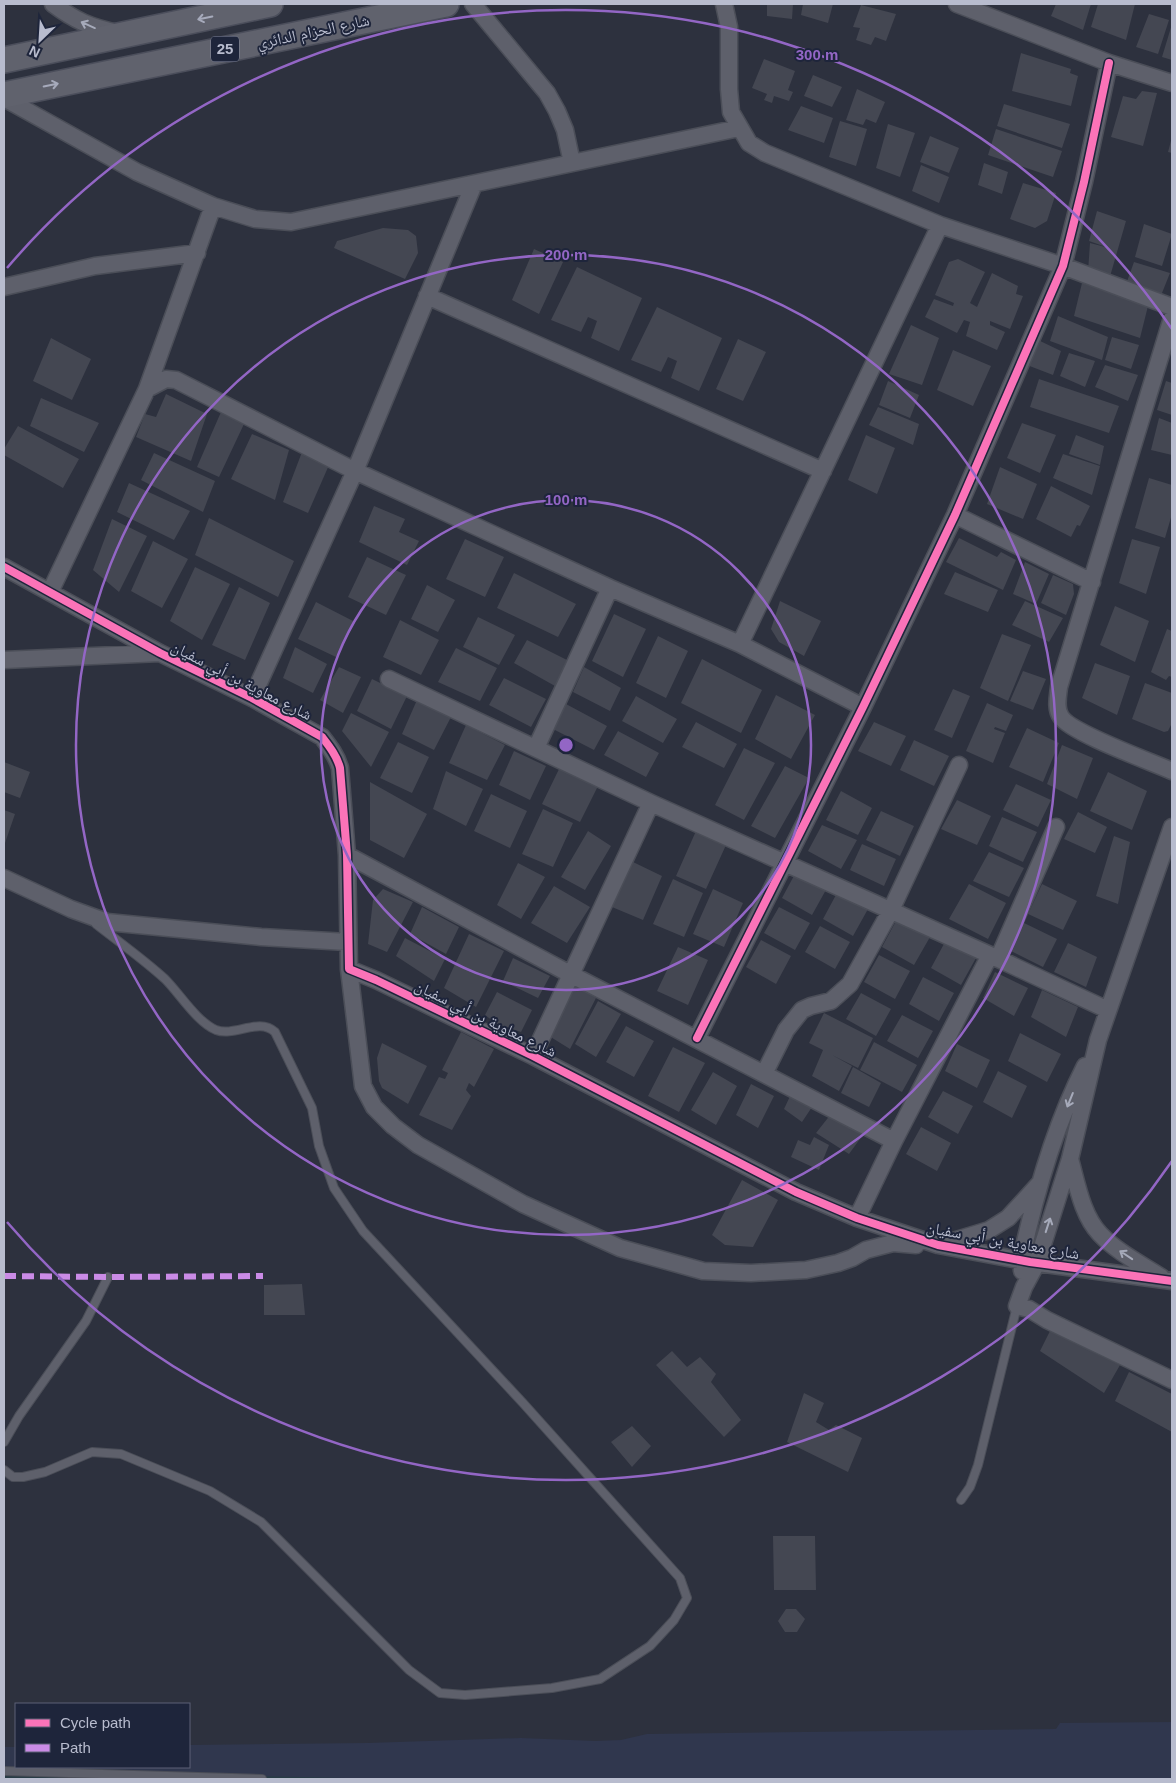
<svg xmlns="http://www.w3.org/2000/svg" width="1176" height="1783" font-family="Helvetica,'Noto Naskh Arabic',sans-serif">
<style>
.airport{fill:#30374e}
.green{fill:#283c46}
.building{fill:#444752}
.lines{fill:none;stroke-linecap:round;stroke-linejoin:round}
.lane-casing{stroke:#4b4e58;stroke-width:10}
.street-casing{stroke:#4b4e58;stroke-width:19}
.primary-casing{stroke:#4b4e5b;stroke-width:28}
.lane{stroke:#5e606b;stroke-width:8}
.street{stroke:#5e606b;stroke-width:16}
.primary{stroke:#60626d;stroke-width:25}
.quiet{stroke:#ca8be6;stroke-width:6;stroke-dasharray:12 6;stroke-linecap:butt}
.cycleway-casing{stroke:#1e253b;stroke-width:11}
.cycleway{stroke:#fb73b8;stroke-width:8}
.oneway{stroke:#a6aabb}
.oneway2{stroke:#a6aaba}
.ring{fill:none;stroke:#9366c5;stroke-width:2.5}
.labels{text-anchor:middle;stroke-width:4;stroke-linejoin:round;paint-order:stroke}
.shield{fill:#1e253b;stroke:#8a8fa2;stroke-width:1}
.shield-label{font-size:15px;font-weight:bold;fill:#b8bcce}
.street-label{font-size:16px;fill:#b8bcce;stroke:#1e253b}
.centre{fill:#9366c5;stroke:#1e253b;stroke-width:2.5}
.ring-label{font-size:15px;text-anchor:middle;font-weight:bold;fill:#9366c5;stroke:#1e253b;stroke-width:4;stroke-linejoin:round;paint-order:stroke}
</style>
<rect width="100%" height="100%" fill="#2d313e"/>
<path class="airport" d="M1172 1722V1779H4V1747H16V1767H189V1745L368 1743 521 1738 595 1741 621 1740 647 1734 1056 1729 1060 1723Z"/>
<path class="green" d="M4 1773 164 1774 391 1779H4Z"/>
<path class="building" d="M767 4H793L792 19 767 16Z
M803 4H833L828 23 801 15Z
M1056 4H1091L1083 30 1051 16Z
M1098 4H1135L1126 40 1091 27Z
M861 5 896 14 886 41 875 37 871 45 856 40 860 28 853 27Z
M1149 14 1169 20 1158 54 1136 47Z
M1172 24V60L1162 57Z
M1021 53 1071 69 1070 73 1078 76 1071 106 1012 91Z
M764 59 795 71 788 90 793 92 789 101 774 96 772 103 764 100 767 94 752 88Z
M813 75 842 87 832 107 804 96Z
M857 89 885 102 876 123 866 119 863 125 846 120Z
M1142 91 1157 93 1143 146 1111 137 1123 96 1136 99Z
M1004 104 1070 124 1062 148 997 126Z
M801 106 833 118 824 143 788 130Z
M840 121 867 129 856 166 829 157Z
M888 124 915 133 900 177 876 168Z
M996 129 1062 151 1053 177 988 155Z
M930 136 959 148 949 173 920 162Z
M1172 137V153L1168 152Z
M984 163 1008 172 1002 194 978 185Z
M921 165 949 177 939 203 912 191Z
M1023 183 1056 193 1047 221 1035 228 1010 219Z
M1097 211 1126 221 1109 280 1088 272 1090 243 1109 248 1089 241Z
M1144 224 1172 234 1162 266 1135 257Z
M383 228 408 230 416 236 418 253 405 279 334 248 337 241Z
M534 249 563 262 539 314 512 300Z
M958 259 985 272 970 303 977 307 992 273 1018 286 1016 294 1023 296 1010 329 990 321V325L1005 332 997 350 966 336 970 322 964 320 957 333 925 317 934 299 953 306 954 303 935 295 949 262Z
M1134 262 1170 273 1160 298 1125 287Z
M577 267 642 298 619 351 591 338 597 321 588 317 581 332 551 320Z
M1082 283 1148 306 1140 338 1074 316Z
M657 307 722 338 699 391 671 378 677 361 668 357 661 372 631 360Z
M1058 316 1108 337 1102 360 1050 341Z
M911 325 939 338 922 385 889 374Z
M1112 337 1139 345 1131 369 1105 360Z
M51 338 91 359 72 400 33 381Z
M738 339 766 352 743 401 716 389Z
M1038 340 1061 351 1053 375 1027 365Z
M953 350 991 366 973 406 937 390Z
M1069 353 1095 361 1085 387 1060 376Z
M1105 365 1138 375 1128 401 1095 387Z
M1039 379 1119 406 1109 433 1030 407Z
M888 381 919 395 910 418 879 405Z
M1166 381 1172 383V415L1157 410Z
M166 394 207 414 191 461 136 437 145 414 156 417Z
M41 398 99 423 84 452 30 426Z
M878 407 919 424 913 445 869 425Z
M221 412 244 424 219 477 197 467Z
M1159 418 1172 423V455L1151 450Z
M1022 423 1056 435 1040 473 1007 458Z
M18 426 79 459 63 488 4 455V449Z
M252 434 289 450 275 500 231 479Z
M866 435 895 448 877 494 848 480Z
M1076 435 1104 446 1100 465 1069 454Z
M302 452 329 465 308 513 283 502Z
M154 453 215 481 203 512 141 480Z
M1063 454 1100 466 1092 495 1053 478Z
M1000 467 1037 484 1023 519 987 504Z
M1149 478 1172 485V514L1165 538 1135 528Z
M129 483 190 511 174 540 117 512Z
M1051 486 1090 506 1080 526 1077 525 1071 537 1036 519Z
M374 506 405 519 399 532 419 541 407 565 359 542Z
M209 518 294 561 278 597 195 555Z
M112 519 147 536 119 592 93 570Z
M959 538 997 557 1001 552 1016 560 1003 590 946 562Z
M465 539 504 557 485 597 446 579Z
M1132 539 1160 547 1146 594 1119 583Z
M153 541 188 559 162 608 131 591Z
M367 557 406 575 386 615 348 597Z
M1025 562 1049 574 1036 604 1013 594Z
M195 567 230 584 202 640 170 621Z
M955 572 998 590 988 612 944 594Z
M514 573 576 604 558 637 497 608Z
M1053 575 1073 584 1074 594 1066 615 1041 603Z
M427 585 455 600 438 632 411 619Z
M239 587 270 603 245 660 212 645Z
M780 601 821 621 804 656 779 642 771 629Z
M1025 601 1063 618 1049 642 1012 625Z
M316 602 355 622 336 657 298 639Z
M1115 606 1149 621 1135 662 1100 645Z
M614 614 646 629 623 677 592 661Z
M478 617 515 635 499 665 463 647Z
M400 620 439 640 421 675 383 657Z
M1167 629 1172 631V677L1169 676 1166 680 1151 672Z
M1002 634 1031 645 1008 701 980 688Z
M658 636 688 651 666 698 636 683Z
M527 640 567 660 555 686 514 663Z
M295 647 327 664 313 693 283 678Z
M456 648 497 668 480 701 438 682Z
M702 659 762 690 741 733 681 703Z
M1095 663 1130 676 1117 715 1082 698Z
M339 667 361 677 343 713 320 700Z
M584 667 621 688 610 711 573 692Z
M1023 671 1046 679 1033 710 1010 701Z
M504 678 546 699 531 727 489 705Z
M372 679 407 696 391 729 357 711Z
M1145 683 1172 693V723L1168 731 1164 732 1132 719Z
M953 689 970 696 952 738 934 730Z
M776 695 815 715 791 759 755 739Z
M636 696 677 719 663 743 622 721Z
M417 700 451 717 434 750 402 734Z
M987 703 1013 715 1006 731 995 727 994 729 1005 733 993 763 966 751Z
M566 704 607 726 594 750 553 729Z
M351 713 389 732 371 767 342 731Z
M696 722 737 744 724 768 682 747Z
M874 722 906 736 891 766 858 751Z
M466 725 505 745 487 780 449 763Z
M1027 728 1059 743 1043 782 1009 767Z
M618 731 659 753 646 777 604 755Z
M914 740 949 756 934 786 900 770Z
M398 742 429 757 412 793 380 778Z
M1062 745 1093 758 1077 799 1047 784Z
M744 748 775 763 744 820 715 805Z
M514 751 546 766 530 800 499 785Z
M4 762 30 772 20 798 4 792Z
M785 766 809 778 775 838 751 826Z
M560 767 598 786 580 822 542 804Z
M446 771 483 789 466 826 433 809Z
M1108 772 1147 791 1132 830 1090 811Z
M370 782 427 814 404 858 370 840Z
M1016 784 1051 800 1038 827 1003 810Z
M841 791 872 808 858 835 826 820Z
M491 794 527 811 510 848 474 831Z
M957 800 991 816 977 845 941 829Z
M543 809 573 823 553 867 522 854Z
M4 810 15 814 4 846Z
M881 811 914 826 900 856 866 840Z
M1078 812 1107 827 1095 853 1064 839Z
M1002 817 1037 832 1023 862 989 846Z
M822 825 857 840 841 869 808 851Z
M588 831 611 846 585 890 561 877Z
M696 831 726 845 706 889 676 876Z
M1114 836 1130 842 1118 904 1096 896Z
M862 844 896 859 884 886 850 870Z
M989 852 1024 868 1009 897 973 881Z
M633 862 662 876 643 920 612 907Z
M518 863 545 877 521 919 497 905Z
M796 872 827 888 812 915 782 898Z
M673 879 703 893 684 937 653 924Z
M969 884 1006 903 988 939 949 919Z
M1042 884 1077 901 1063 930 1028 914Z
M554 886 590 907 567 943 531 923Z
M383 889 413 902 387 952 368 944 373 900Z
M713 889 743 903 724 947 693 934Z
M837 893 868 909 853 936 823 919Z
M422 907 459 927 446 954 410 934Z
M779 907 810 923 795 950 764 933Z
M896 921 930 937 914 965 882 947Z
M1022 922 1057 939 1043 967 1009 950Z
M820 926 850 942 835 969 805 952Z
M469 934 504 951 476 1007 444 988Z
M405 938 445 959 434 981 396 956Z
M761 940 791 956 776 984 746 967Z
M945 942 976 958 961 985 931 968Z
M1068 943 1097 957 1086 987 1054 972Z
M678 947 708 960 688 1005 657 991Z
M879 955 910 971 895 999 864 982Z
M513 958 550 976 538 998 503 981Z
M995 972 1028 988 1014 1016 983 998Z
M923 977 954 993 939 1021 909 1004Z
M575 985 596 998 570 1049 549 1036Z
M1042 990 1078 1007 1066 1037 1031 1017Z
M497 992 532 1010 521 1032 497 1024 485 1015Z
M861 993 891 1009 876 1036 846 1019Z
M598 1001 621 1014 596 1057 575 1044Z
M824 1013 873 1038 858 1068 832 1055 852 1066 839 1091 812 1076 823 1050 809 1043Z
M902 1015 933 1031 918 1058 887 1041Z
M626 1026 654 1041 634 1077 606 1062Z
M461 1032 494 1049 474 1087 469 1083 466 1090 471 1096 452 1130 419 1115 439 1077 445 1079 448 1073 442 1070Z
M1020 1033 1061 1054 1047 1082 1008 1061Z
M874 1042 917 1065 902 1092 860 1070Z
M382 1043 427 1066 408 1104 382 1088 379 1081 377 1058Z
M957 1044 990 1060 977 1088 945 1071Z
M673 1047 705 1063 679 1112 648 1096Z
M853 1067 881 1083 869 1107 841 1093Z
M998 1071 1027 1086 1012 1118 983 1102Z
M713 1072 737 1086 716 1125 691 1110Z
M751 1084 774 1096 758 1128 736 1115Z
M943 1091 973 1106 958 1134 928 1117Z
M792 1092 814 1104 802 1122 784 1109Z
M831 1114 865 1132 849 1154 816 1133Z
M921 1127 951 1143 937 1171 906 1154Z
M814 1137 829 1145 819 1170 791 1157 798 1140 810 1145Z
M742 1180 778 1200 753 1247 725 1245 712 1235Z
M302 1284 305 1315H264V1285Z
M1050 1331 1120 1365 1104 1393 1040 1351Z
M672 1351 687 1367 700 1357 716 1374 711 1382 741 1420 724 1437 656 1365Z
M1129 1372 1172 1394V1432L1115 1401Z
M804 1393 824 1403 816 1422 829 1430 836 1425 862 1438 848 1472 787 1442Z
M632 1426 651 1446 632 1467 611 1442Z
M773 1536H815L816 1590H774Z
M786 1609H796L805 1619 797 1632H785L778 1621Z"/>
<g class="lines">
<defs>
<path id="lane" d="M4 1442 19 1416 86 1321 108 1277
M4 1470 13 1477H23L45 1472 92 1452 121 1454 210 1491 261 1522 409 1670 440 1693 465 1695 552 1688 600 1679 650 1646 674 1620 687 1598 680 1578 523 1403 363 1231 334 1188 319 1146 312 1108 275 1032C259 1017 235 1037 216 1030 197 1022 180 994 165 979 143 959 119 942 96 924
M961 1500 970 1487 978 1465 1017 1306
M4 1771 262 1779"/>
<path id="street" d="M53 4C76 21 90 27 118 33
M473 4 547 93 557 111 565 130 572 163
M724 4 729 27V89L731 112 749 143 765 153 940 225 1063 266 1172 307
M957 4 1109 63 1172 83
M4 98 137 172 213 206 255 219 291 222 739 128
M4 287 95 266 197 253
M427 296 823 471
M1172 318 1059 687C1058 697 1055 708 1061 717 1071 733 1152 762 1172 771
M147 389 213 206
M955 515 1092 582
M4 567 160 653 252 698 322 737C329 746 337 756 340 768L347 855 349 969 376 980 533 1056 796 1192 857 1218 938 1245 1030 1262 1172 1281
M50 592 147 389 166 379 176 380 355 471 610 588 740 644 863 707
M740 644 940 225
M4 660 160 653
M389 679 651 803 990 955 1108 1010
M252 698 355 471 474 184
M536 748 610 588
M1172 827 1098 1040 1070 1159 1037 1263 1024 1287 1017 1306 1029 1309 1047 1320 1172 1380
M347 855 570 974 894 1141
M4 878 71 909 107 922 261 937 347 942
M998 959 1056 827
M349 969 363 1086 374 1107 393 1126 418 1145 523 1204 620 1248 703 1271 751 1273 806 1270 838 1263 852 1258 866 1250 893 1243 916 1245
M697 1038 863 707 955 515 1063 266 1084 182 1109 63
M533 1056 651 803
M764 1074 786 1030 802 1010 811 1006 831 1001 850 984 891 910 959 765
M1070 1159C1077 1184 1082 1215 1100 1234 1117 1252 1141 1264 1161 1277
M857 1218 894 1141 990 955
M943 1244 989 1230 1008 1218 1040 1183
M1022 1271 1021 1260C1035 1194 1054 1127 1085 1066"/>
<path id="primary" d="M4 60 270 4
M4 95 446 4"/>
</defs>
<use href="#lane" class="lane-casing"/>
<use href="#street" class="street-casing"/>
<use href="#primary" class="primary-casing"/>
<use href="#lane" class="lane"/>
<use href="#street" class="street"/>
<use href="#primary" class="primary"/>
<path class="quiet" d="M4 1276 108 1277 263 1276"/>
<defs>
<path id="cycleway" d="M4 567 160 653 252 698 322 737C329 746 337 756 340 768L347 855 349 969 376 980 533 1056 796 1192 857 1218 938 1245 1030 1262 1172 1281
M697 1038 863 707 955 515 1063 266 1084 182 1109 63"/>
</defs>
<use href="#cycleway" class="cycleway-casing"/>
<use href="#cycleway" class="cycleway"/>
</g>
<defs><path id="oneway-shaft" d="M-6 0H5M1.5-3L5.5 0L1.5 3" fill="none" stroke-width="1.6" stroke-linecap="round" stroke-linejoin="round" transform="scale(1.25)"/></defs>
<g class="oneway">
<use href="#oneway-shaft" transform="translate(205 18) rotate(168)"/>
<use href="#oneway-shaft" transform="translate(51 85) rotate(-12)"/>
</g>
<g class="oneway2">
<use href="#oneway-shaft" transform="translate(88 25) rotate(-156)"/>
<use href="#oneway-shaft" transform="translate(1070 1100) rotate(112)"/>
<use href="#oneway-shaft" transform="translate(1048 1225) rotate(-72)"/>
<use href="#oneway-shaft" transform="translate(1126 1255) rotate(-146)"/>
</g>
<g class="ring">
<circle cx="566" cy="745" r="245"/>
<circle cx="566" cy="745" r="490"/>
<path d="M1172 1161A735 735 0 0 1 7 1222M7 268A735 735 0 0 1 1172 329"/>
</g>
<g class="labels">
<rect class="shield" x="211" y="36.5" width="28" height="25" rx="4"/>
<g class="shield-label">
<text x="225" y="54">25</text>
</g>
<g class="street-label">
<text transform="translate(313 31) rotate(-12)" y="6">شارع الحزام الدائري</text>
<text transform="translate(242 680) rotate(27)" y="6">شارع معاوية بن أبي سفيان</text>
<text transform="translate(486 1018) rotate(26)" y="6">شارع معاوية بن أبي سفيان</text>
<text transform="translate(1003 1240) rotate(10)" y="6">شارع معاوية بن أبي سفيان</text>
</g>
</g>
<circle cx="566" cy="745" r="8" class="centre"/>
<g class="ring-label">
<text x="817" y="60">300 m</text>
<text x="566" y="260">200 m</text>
<text x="566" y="505">100 m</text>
</g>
<rect width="1176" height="1783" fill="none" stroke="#b8bcce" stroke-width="10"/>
<rect x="15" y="1703" width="175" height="65" fill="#1e253b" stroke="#5c6176"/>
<rect x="25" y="1719" width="25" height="8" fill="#fb73b8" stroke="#5c6176"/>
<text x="60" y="1728" font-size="15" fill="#b8bcce">Cycle path</text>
<rect x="25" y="1744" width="25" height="8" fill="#ca8be6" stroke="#5c6176"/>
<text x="60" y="1753" font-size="15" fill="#b8bcce">Path</text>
<g transform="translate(40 40) rotate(205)" stroke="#1e253b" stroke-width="4" paint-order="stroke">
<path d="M0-4L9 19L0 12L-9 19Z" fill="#b8bcce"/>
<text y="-8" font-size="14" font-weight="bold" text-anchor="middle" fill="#b8bcce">N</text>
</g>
</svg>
